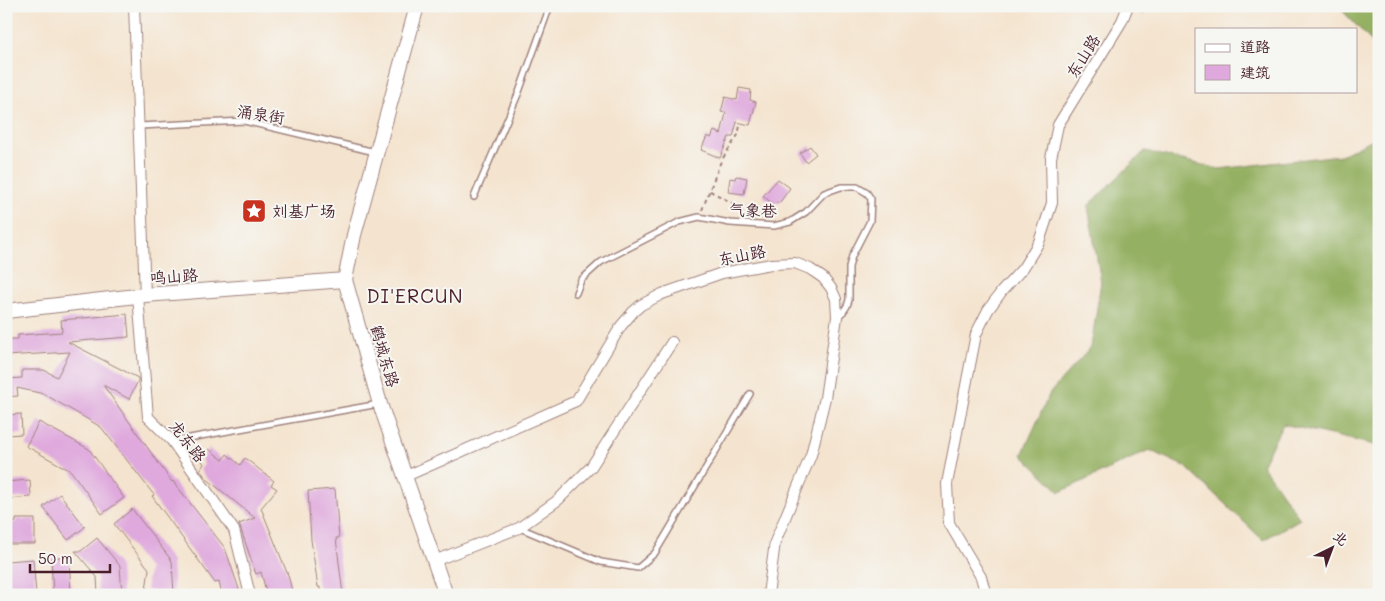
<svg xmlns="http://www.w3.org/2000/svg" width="1385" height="601" font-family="Mali,'LXGW WenKai TC',sans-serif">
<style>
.forest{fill:#94b062;stroke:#6f6846}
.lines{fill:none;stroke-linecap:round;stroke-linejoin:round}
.stream{stroke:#7ab3eb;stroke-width:3}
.building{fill:#dfa9dd}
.lane-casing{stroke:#9f827d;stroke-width:8}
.street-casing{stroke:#9f827d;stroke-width:12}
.secondary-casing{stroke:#9f827d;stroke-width:16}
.path{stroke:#9f827d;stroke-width:2;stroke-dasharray:4 4;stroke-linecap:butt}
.lane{stroke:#fff;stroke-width:5}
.street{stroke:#fff;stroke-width:10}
.secondary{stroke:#fff;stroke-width:14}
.labels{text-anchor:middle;stroke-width:4;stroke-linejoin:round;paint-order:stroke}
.street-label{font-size:16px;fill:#4a1f2b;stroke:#f6f6f2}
.poi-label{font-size:16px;fill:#4a1f2b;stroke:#f6f6f2;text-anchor:start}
.quarter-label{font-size:19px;letter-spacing:1px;fill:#4a1f2b;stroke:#f6f6f2}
</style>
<rect width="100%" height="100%" fill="#f6f6f2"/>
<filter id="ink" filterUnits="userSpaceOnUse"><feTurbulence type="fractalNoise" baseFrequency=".02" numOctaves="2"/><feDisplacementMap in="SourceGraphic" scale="10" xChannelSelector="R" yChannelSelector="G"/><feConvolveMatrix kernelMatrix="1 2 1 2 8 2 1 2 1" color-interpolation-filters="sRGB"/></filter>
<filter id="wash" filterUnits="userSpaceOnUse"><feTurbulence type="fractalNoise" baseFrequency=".0096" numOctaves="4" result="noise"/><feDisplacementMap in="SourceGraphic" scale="20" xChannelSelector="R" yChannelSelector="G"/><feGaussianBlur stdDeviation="1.12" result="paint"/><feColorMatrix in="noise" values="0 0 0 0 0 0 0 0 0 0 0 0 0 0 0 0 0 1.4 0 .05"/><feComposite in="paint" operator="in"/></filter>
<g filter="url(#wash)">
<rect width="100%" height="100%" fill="#f4e4cf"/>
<path class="forest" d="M1338 6H1379V47L1374 44Z
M1379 136V446L1283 424 1262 465 1300 519 1263 540 1186 467 1149 450 1060 492 1022 455 1050 393 1091 347 1101 282 1088 206 1145 151 1219 169 1341 155Z"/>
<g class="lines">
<path class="stream" d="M1135 6 1143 13"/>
</g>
<g id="blocks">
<path class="building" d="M739 88 751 90 750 100 756 102 750 125 737 122 733 137H729L720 158 701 150 707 136 711 138 714 131 721 134 726 113 721 112 725 97 737 100Z
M810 146 816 154 806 162 800 153Z
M736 176 747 178 744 194 728 192 730 178 735 179Z
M778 179 790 188 780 202 773 204 763 196Z
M127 314 129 337 68 342 138 378V381L129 399 103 385 172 482 173 481 225 548 241 595H222L219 582 215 583 152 496 154 495 101 427 44 394 17 388 18 396 6 397V379L22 378V370H44L57 377 70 352 6 356V339H18V335L62 332 61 320Z
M21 414 22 434 6 435V415Z
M39 422 89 449 124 498 102 514 71 471 26 446Z
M209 449 223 460 227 454 240 465 245 458 274 481 271 485 277 489 261 508 288 575 293 595H267L261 572 256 574 239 524 255 518 207 479 200 470 204 464 201 459Z
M30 480 31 497 6 499V482Z
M335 489 339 538H336L343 595H320V587H318L311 540 308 491Z
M60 494 85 527 68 540 43 507Z
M132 509 172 561 174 595 146 590 149 569 114 524Z
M16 519H35V544H6V523L16 522Z
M97 538 120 566 122 595H98L97 577 75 551H81Z
M69 556 71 595H53L51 558Z
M33 559 36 594 6 595V561Z"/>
</g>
</g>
<g filter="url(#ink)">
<use href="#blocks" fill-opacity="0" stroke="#9f827d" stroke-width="1"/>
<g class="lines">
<defs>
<path id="lane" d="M139 126 244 121 375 152
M474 197 519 92 550 6
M576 293 581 280 601 262 679 222 699 217 730 223 774 226 790 222 806 212 824 193 841 187H857L867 193 871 199 870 221 852 256 849 267V300L847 306 843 312 837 317
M173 441 379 404
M520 528 601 562 638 568 655 553 750 394"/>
<path id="street" d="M134 6 145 295
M138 296 148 417 172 441 234 530 250 595
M404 477 576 401 621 326 633 312 641 305 662 294 722 273 771 264 795 263 810 269 823 278 831 288 836 299 837 317 825 398 811 455 775 542 768 595
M434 561 519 528 558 500 591 467 672 342
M986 595 981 577 949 523 947 484 976 334 988 310 1002 291 1023 268 1039 242 1052 203 1051 158 1058 125 1122 21 1128 6"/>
<path id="secondary" d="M417 6 354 235 345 280 380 404 446 595
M6 311 145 295 345 280"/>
</defs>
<use href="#lane" class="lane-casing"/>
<use href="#street" class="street-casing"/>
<use href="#secondary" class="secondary-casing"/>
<path class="path" d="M710 191C726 199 744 213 762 206
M702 210 721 161 738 135 740 126"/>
<use href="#lane" class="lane"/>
<use href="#street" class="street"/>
<use href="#secondary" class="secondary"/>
</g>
</g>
<defs>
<symbol id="sight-square" viewBox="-11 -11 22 22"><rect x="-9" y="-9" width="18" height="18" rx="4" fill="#c8321e" stroke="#f6f6f2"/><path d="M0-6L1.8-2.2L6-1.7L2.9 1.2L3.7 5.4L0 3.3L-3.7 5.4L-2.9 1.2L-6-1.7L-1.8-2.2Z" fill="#fff"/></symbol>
</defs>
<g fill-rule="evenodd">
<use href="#sight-square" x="240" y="197" width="28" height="28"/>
</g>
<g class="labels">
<g class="street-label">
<text transform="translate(1083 56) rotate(-58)" y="6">东山路</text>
<text transform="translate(261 114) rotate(9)" y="6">涌泉街</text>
<text transform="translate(753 210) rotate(2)" y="6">气象巷</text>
<text transform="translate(742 255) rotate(-11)" y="6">东山路</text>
<text transform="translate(174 276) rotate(-4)" y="6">鸣山路</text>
<text transform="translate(385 356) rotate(74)" y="6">鹤城东路</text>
<text transform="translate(188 441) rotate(52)" y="6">龙东路</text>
</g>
<g class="poi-label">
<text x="272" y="217">刘基广场</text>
</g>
<g class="quarter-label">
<text x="415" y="303">DI'ERCUN</text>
</g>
</g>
<rect width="1385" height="601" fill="none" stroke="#f6f6f2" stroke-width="25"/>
<rect x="1195" y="28" width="162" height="65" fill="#f6f6f2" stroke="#b1a0a2"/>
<rect x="1205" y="44" width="25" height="8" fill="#ffffff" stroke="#b1a0a2"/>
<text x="1240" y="52" font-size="15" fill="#4a1f2b">道路</text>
<rect x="1205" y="65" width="25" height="15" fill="#dfa9dd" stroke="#b1a0a2"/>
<text x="1240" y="78" font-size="15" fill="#4a1f2b">建筑</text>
<g transform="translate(1332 548) rotate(42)" stroke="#f6f6f2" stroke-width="4" paint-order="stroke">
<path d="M0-4L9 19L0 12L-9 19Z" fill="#4a1f2b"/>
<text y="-8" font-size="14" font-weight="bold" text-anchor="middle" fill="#4a1f2b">北</text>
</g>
<path d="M30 564v8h80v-8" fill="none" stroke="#4a1f2b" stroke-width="2.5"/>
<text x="38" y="564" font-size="15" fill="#4a1f2b" stroke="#f6f6f2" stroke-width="4" paint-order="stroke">50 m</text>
</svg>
